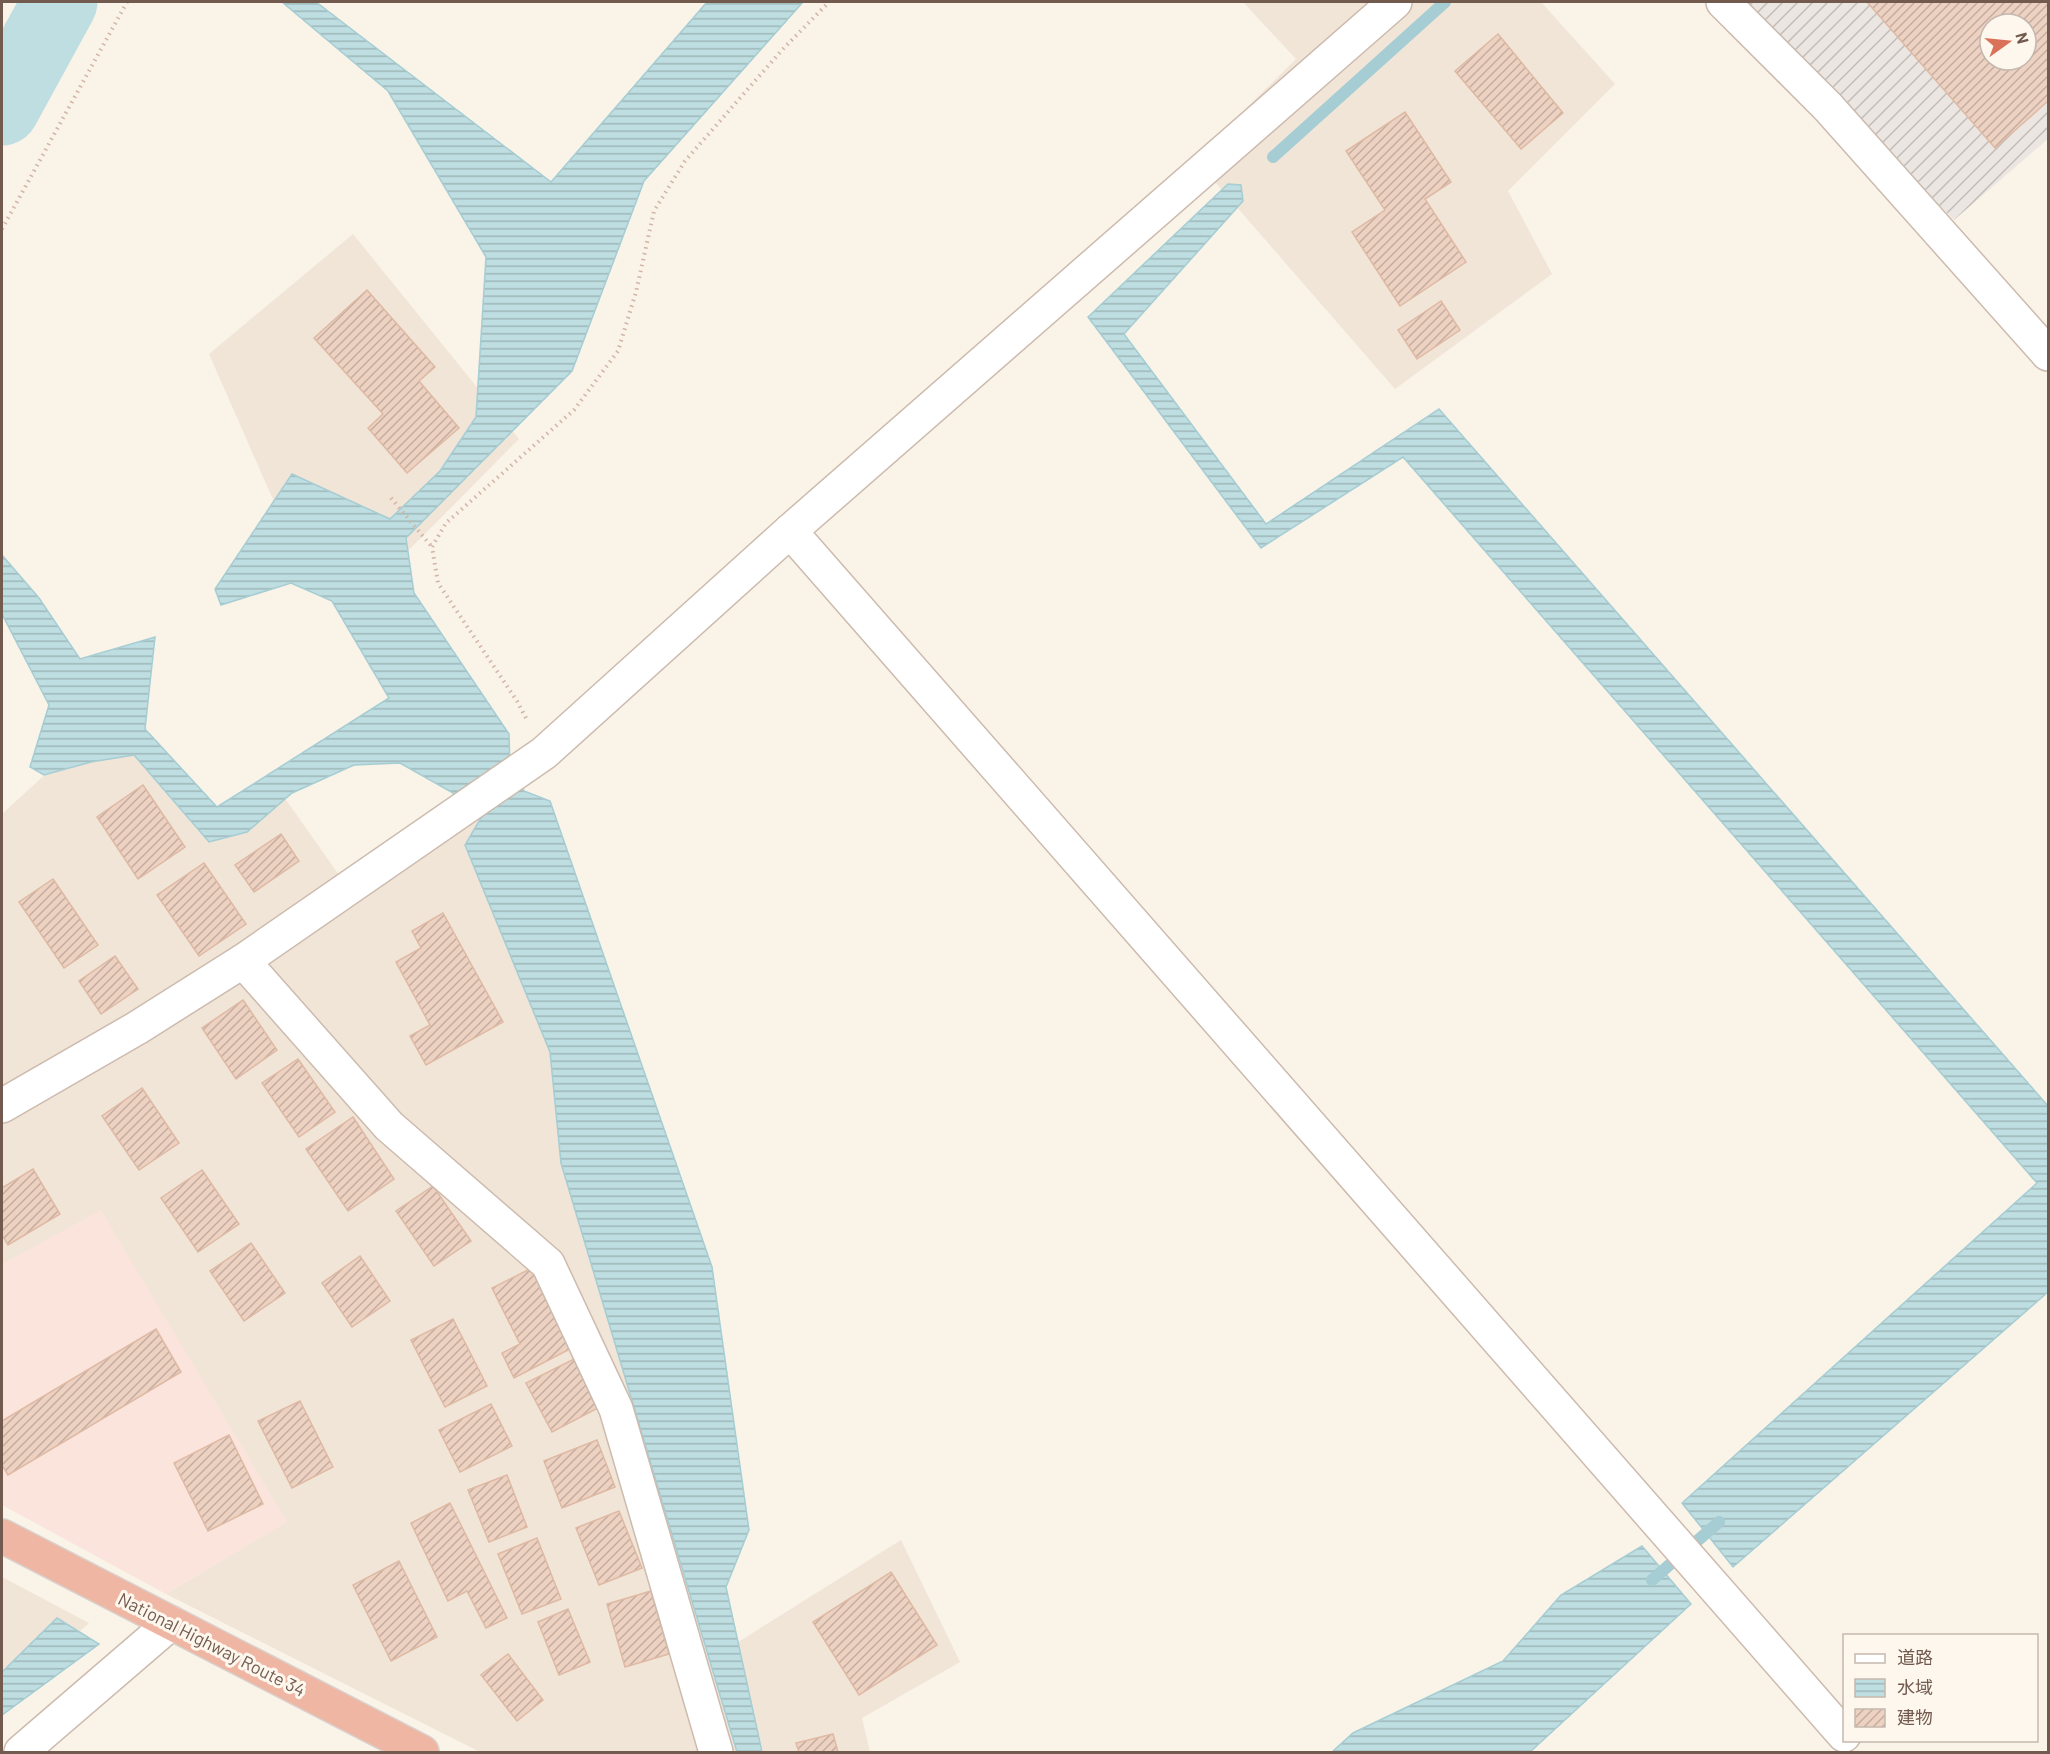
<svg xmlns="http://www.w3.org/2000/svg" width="2050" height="1754" font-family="Barlow,'Noto Sans JP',sans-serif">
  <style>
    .residential { fill: #f1e5d7 }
    .commercial { fill: #fae4dc }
    .industrial { fill: url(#industrial-furrows); fill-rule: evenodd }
    .water { fill: url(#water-rules); stroke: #a5cdd3; stroke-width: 1.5 }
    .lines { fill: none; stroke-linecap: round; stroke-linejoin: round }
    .stream { stroke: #a5cdd3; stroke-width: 12 }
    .river { stroke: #bedee2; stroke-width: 75 }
    .building { fill: url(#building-hatch); stroke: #dfb9a3; stroke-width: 1.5; fill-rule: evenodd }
    .street-casing { stroke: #ccbbae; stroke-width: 36 }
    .highway-casing { stroke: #d8d1cd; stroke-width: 36 }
    .path { stroke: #d2b5a5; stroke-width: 4; stroke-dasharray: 1.5 4.5; stroke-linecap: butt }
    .street { stroke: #fff; stroke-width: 33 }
    .highway { stroke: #efb6a4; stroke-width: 33 }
    .labels { text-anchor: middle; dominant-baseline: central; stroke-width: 6; stroke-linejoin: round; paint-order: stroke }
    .street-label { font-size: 18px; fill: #725a4e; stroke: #fdf7ee }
  </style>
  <defs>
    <pattern id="industrial-furrows" width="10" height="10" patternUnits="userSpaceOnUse" patternTransform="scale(1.5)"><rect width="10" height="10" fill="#ebe6e1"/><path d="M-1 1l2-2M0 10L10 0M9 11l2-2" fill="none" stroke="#c3bdb9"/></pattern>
    <pattern id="water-rules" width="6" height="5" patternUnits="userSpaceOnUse" patternTransform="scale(1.5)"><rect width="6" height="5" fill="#bedee2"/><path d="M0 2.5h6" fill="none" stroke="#9fb7b9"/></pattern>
    <pattern id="building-hatch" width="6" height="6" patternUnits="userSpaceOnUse" patternTransform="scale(1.5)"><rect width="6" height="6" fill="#edd2c2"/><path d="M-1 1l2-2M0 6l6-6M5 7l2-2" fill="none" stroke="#c4ada0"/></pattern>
  </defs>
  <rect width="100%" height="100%" fill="#faf3e8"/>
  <g class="residential">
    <polygon points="1243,2 1541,2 1615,84 1508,191 1552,274 1395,389 1195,159 1296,59"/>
    <polygon points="353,234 519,439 398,561 283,522 209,354"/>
    <polygon points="111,714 226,828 279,790 344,882 487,777 719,1654 901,1540 960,1662 862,1718 870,1752 480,1752 166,1594 286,1522 2,1264 2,814"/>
    <polygon points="2,1577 89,1623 2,1701"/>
  </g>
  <polygon class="commercial" points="101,1210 287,1522 166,1594 2,1505 2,1264"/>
  <path class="industrial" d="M1739,2H2048V139L1954,220ZM1990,24H2026V60H1990Z"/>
  <g class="water">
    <polygon points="282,2 316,2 551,182 707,2 803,2 644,181 572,371 406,538 414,593 509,734 510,769 524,791 550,801 712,1267 749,1530 726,1587 762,1752 737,1752 561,1163 550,1052 465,845 485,811 400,763 354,765 292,793 247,832 209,842 134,755 91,762 44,775 30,767 49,705 2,614 2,555 39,598 80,659 155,637 145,729 217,807 389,698 332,601 291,583 221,605 215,589 292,474 390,519 440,471 476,417 486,257 388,91"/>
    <polygon points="1228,184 1241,185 1243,201 1124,334 1266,524 1439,409 2048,1106 2048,1292 1733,1567 1682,1503 2037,1183 1403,457 1261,548 1088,317"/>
    <polygon points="1642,1546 1691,1604 1530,1752 1332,1752 1353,1733 1503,1661 1561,1595"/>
    <polygon points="57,1618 99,1644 2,1715 2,1672"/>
  </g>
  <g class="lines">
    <g class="stream">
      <polyline points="1273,157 1445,2"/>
      <polyline points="1652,1580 1719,1522"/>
    </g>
    <polyline class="river" points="2,108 60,2"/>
  </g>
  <g class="building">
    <path d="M1867,2H2048V101L1995,148ZM1990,24H2026V60H1990Z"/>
    <polygon points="1498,34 1563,113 1521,149 1455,71"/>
    <polygon points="1405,112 1451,182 1425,199 1466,262 1400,306 1352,232 1385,210 1346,151"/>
    <polygon points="367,290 435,367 419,381 459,428 407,473 368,428 383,414 314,338"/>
    <polygon points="1441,301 1460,330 1417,359 1398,330"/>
    <polygon points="143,785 185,847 138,879 97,817"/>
    <polygon points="281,834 299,861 254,892 235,865"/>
    <polygon points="204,863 246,924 199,956 157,895"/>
    <polygon points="53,879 98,945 64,968 19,902"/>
    <polygon points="443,913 503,1022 426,1065 410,1036 430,1025 396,962 421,948 412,931"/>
    <polygon points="115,956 138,989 101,1014 79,981"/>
    <polygon points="243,1000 277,1050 236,1079 202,1028"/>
    <polygon points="298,1059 335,1112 299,1137 262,1083"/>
    <polygon points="142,1088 179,1143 139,1170 102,1116"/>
    <polygon points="353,1117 394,1179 348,1211 306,1149"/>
    <polygon points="33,1169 60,1214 8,1245 2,1235 2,1188"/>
    <polygon points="202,1170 239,1224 198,1252 161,1198"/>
    <polygon points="433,1186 471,1241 434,1266 396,1211"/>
    <polygon points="251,1243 285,1293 244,1321 210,1271"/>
    <polygon points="360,1256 390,1301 352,1327 322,1283"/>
    <polygon points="532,1268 572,1348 514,1378 502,1353 520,1344 492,1288"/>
    <polygon points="453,1319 487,1386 445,1407 411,1340"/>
    <polygon points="156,1329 181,1372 8,1475 2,1465 2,1421"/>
    <polygon points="576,1358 600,1407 552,1432 526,1383"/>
    <polygon points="300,1401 333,1467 292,1488 258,1421"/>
    <polygon points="491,1404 512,1446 460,1472 439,1430"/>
    <polygon points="229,1435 263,1504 208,1531 174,1463"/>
    <polygon points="597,1440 615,1487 562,1508 544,1461"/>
    <polygon points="507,1475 527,1527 489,1542 468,1490"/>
    <polygon points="450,1503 507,1618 486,1628 467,1591 448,1601 411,1523"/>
    <polygon points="619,1511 642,1568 599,1585 576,1528"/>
    <polygon points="537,1538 561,1599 522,1614 498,1554"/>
    <polygon points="399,1561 437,1637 391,1661 353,1585"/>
    <polygon points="891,1572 937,1645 859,1695 813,1622"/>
    <polygon points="651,1591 669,1654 625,1667 607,1604"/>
    <polygon points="568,1609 590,1662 559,1675 538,1622"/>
    <polygon points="508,1654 543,1700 517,1721 481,1675"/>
    <polygon points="833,1734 838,1752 799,1752 796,1743"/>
  </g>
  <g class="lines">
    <g class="street-casing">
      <g id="street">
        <polyline points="1723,2 1828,107 2048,354"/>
        <polyline points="790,531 1844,1735"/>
        <polyline points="243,961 389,1126 548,1264 616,1409 716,1752"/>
        <polyline points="2,1106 137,1028 243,961 544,753 790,531 1395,2"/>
        <polyline points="21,1752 171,1623"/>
      </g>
    </g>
    <g class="highway-casing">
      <polyline id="highway" points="2,1536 422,1752"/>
    </g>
    <g class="path">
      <polyline points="2,229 127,2"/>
      <polyline points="391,498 432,547"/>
      <polyline points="526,718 517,701 438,583 432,547 446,523 574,410 618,351 636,292 654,211 685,161 782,50 829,2"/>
    </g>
    <use href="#street" class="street"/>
    <use href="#highway" class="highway"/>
  </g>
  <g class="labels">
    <g class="street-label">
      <text transform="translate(212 1644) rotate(27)">National Highway Route 34</text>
    </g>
  </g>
  <rect width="2050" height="1754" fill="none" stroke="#725a4e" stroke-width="6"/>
  <rect x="1843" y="1634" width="195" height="108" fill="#fdf7ee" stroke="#c5b8ae" stroke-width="1.5"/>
  <rect x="1855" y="1654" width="30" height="9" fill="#ffffff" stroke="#c5b8ae" stroke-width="1.5"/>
  <text x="1897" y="1664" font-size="18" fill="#725a4e">道路</text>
  <rect x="1855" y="1679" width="30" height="18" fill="url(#water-rules)" stroke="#c5b8ae" stroke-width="1.5"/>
  <text x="1897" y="1694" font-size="18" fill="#725a4e">水域</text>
  <rect x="1855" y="1709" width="30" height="18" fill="url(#building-hatch)" stroke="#c5b8ae" stroke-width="1.5"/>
  <text x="1897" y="1724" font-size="18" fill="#725a4e">建物</text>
  <g transform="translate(2008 42) rotate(75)"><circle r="28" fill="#fdf7ee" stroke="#c5b8ae" stroke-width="1.5"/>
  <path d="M0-4.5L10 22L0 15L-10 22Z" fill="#d97258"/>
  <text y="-9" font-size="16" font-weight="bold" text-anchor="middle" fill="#725a4e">N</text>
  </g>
</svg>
